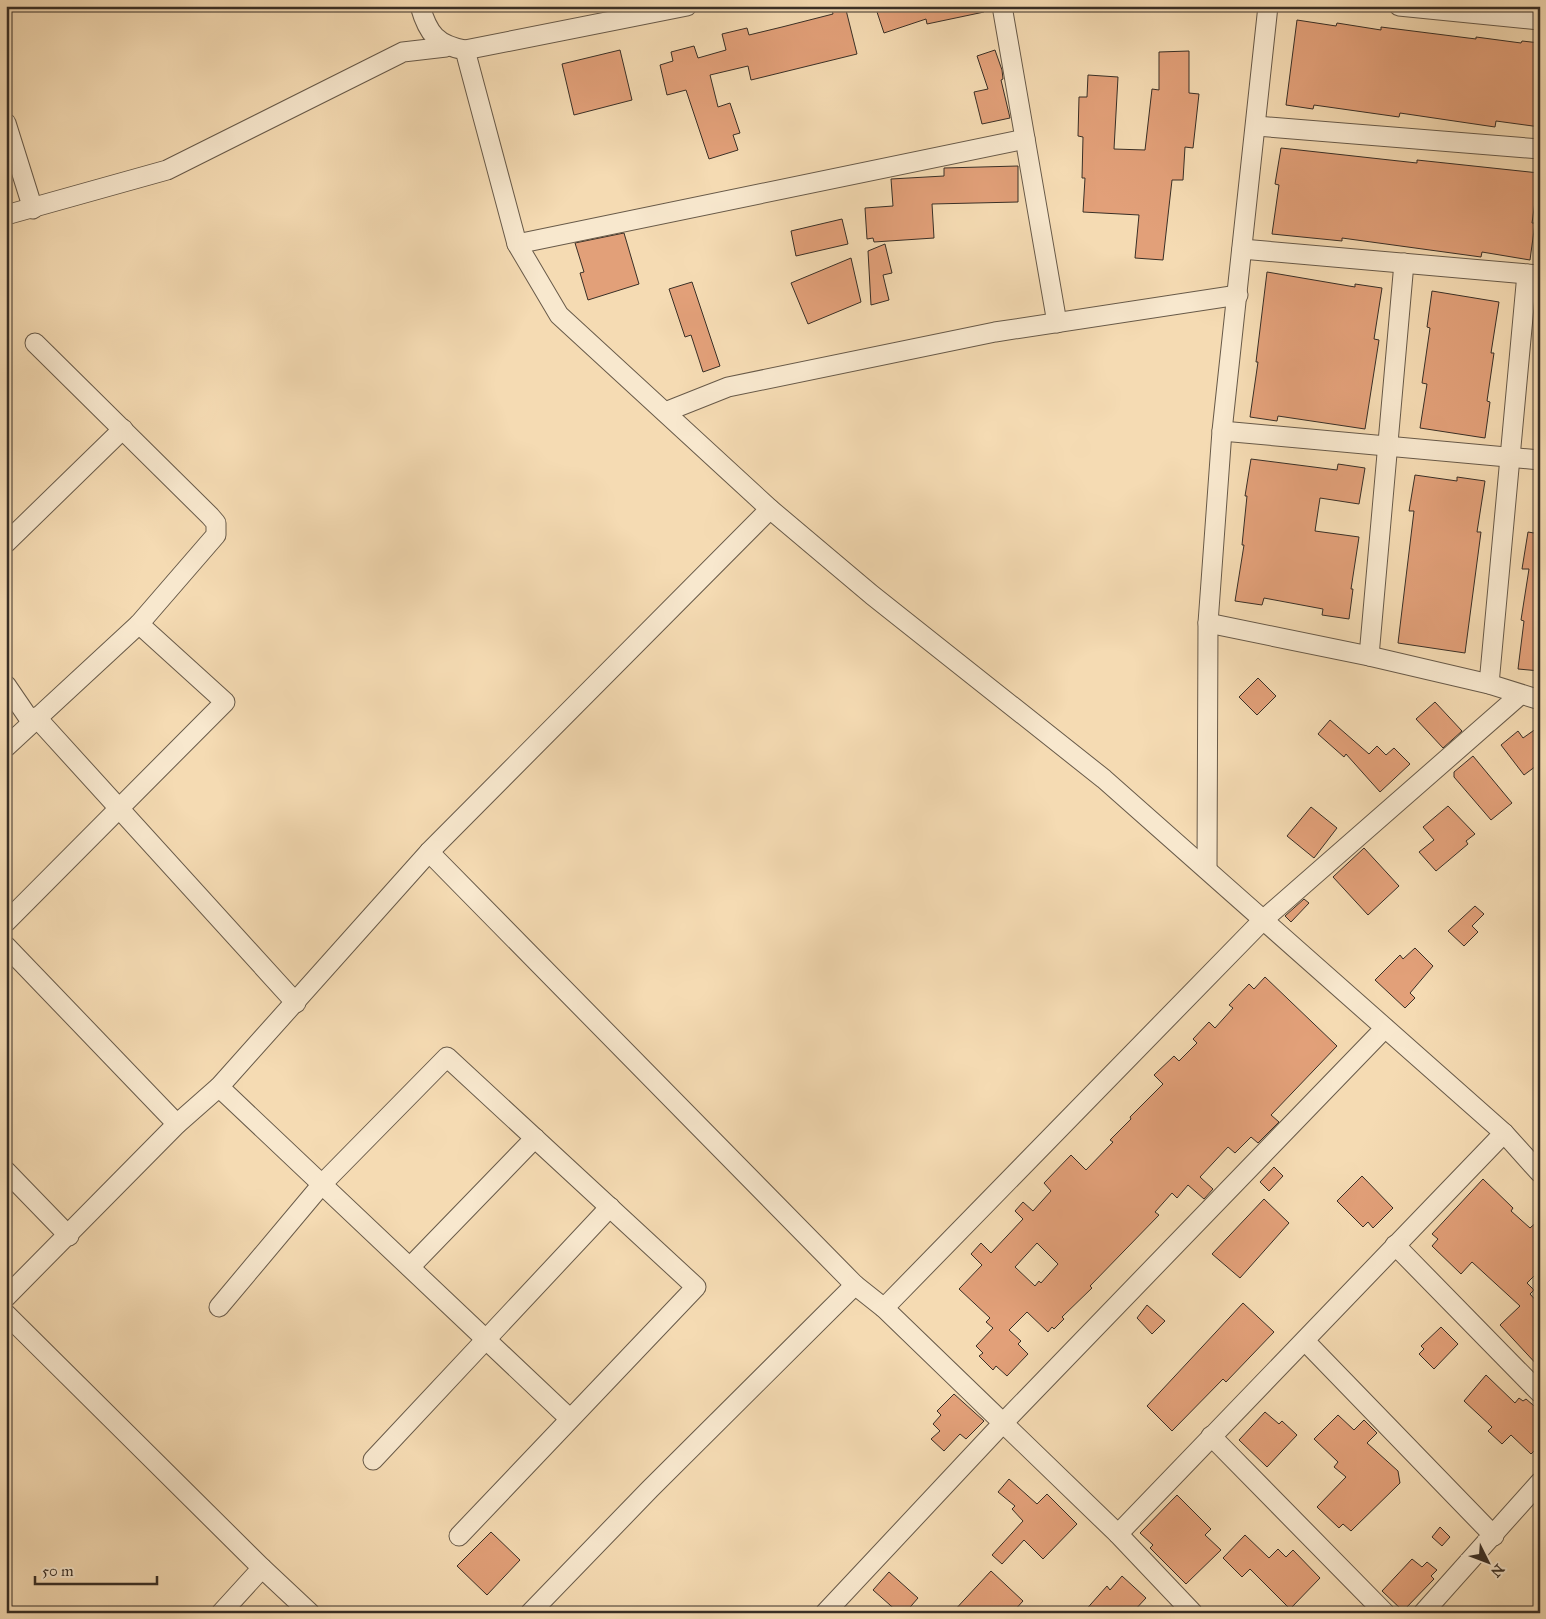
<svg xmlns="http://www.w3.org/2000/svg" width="1546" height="1619" font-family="'IM FELL Great Primer',serif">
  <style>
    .building { fill: #e2a079; stroke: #392f26; fill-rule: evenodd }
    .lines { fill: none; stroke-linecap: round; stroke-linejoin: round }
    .minor-casing { stroke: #685a49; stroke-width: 21 }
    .minor { stroke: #f8e8ce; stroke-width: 19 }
  </style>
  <rect width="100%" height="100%" fill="#f5dbb3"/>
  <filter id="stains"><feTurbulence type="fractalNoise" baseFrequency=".004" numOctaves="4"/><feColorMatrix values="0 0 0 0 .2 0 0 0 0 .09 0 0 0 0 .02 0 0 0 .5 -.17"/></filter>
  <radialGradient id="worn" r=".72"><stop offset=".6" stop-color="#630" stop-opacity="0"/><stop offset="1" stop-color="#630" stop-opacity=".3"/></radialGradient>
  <g class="building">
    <polygon points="831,6 845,6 857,54 751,80 748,66 710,75 718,107 730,103 740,133 733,135 738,150 709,159 686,90 667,95 660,65 673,61 671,52 694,46 698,58 726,50 722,34 747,28 749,35 782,27 833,14"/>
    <polygon points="875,6 983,6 984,12 927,24 926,19 884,33"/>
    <polygon points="1297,20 1336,26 1337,23 1381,30 1381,27 1476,39 1476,37 1521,43 1522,41 1540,43 1540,127 1496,121 1495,127 1400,113 1399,117 1314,105 1313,109 1286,105"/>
    <polygon points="620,50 632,100 574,115 562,64"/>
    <polygon points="995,50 1002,70 1003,79 1001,80 1010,118 982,124 974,92 988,89 977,56"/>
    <polygon points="1189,51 1189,93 1199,94 1193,148 1185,147 1183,180 1172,180 1163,260 1135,258 1139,215 1083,212 1085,178 1082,178 1083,137 1078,136 1079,97 1087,97 1088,75 1118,77 1114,149 1145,150 1152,89 1159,90 1159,52"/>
    <polygon points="1281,148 1417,163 1417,160 1539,173 1532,223 1535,223 1530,260 1482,252 1481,257 1342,238 1342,241 1272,234 1279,185 1275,184"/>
    <polygon points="1018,166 1018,202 932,204 934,238 874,242 873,238 867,239 865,208 893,206 891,179 944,176 944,168"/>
    <polygon points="842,219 848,244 796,256 791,231"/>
    <polygon points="624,233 639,284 588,300 580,273 584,272 575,243"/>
    <polygon points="885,244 892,273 883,275 889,300 871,305 868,251"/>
    <polygon points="851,258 861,302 808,324 791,283"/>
    <polygon points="1267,272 1355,287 1355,284 1382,288 1374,339 1379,340 1365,429 1278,416 1277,421 1250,417 1258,362 1256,362"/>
    <polygon points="692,282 720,366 703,372 691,335 685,337 669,289"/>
    <polygon points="1432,291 1499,302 1491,353 1494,353 1487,401 1490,402 1485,438 1420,428 1427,384 1422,383 1430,328 1427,327"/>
    <polygon points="1251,459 1337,470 1338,464 1365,468 1359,504 1320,498 1315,531 1359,537 1351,589 1353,589 1349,619 1322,615 1323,609 1264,598 1262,605 1235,601 1244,545 1242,545 1247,496 1245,496"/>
    <polygon points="1415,475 1457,481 1457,477 1485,481 1477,532 1481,532 1465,653 1398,643 1414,511 1409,511"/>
    <polygon points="1528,532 1540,534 1540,671 1518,669 1524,621 1521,620 1529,569 1522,569"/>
    <polygon points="1258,678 1276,696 1257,715 1239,697"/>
    <polygon points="1435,702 1462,731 1443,748 1416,719"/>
    <polygon points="1330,720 1369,754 1377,746 1386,755 1394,748 1410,764 1380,792 1346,754 1344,757 1318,734"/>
    <polygon points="1540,726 1540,763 1524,775 1501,745 1518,731 1523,738"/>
    <polygon points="1473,756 1512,803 1491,820 1454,777 1454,772"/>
    <polygon points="1448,806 1475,834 1466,841 1468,844 1436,871 1419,852 1434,840 1423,827"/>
    <polygon points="1311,807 1337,828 1314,858 1287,836"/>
    <polygon points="1364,848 1399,886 1368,915 1333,877"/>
    <polygon points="1304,899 1309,903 1291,922 1285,916"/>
    <polygon points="1475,906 1484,914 1472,926 1478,932 1464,946 1448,931"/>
    <polygon points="1415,948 1433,966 1410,993 1415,998 1405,1008 1375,980 1400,955 1403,959"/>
    <path d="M1265,977L1337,1046L1271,1115L1279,1122L1258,1143L1251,1137L1235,1153L1228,1147L1200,1177L1213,1189L1204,1199L1188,1185L1177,1198L1172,1193L1155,1212L1159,1215L1090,1286L1092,1288L1062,1317L1064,1319L1054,1329L1052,1327L1048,1332L1027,1312L1009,1330L1021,1341L1018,1344L1028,1354L1007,1376L996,1366L993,1370L979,1356L983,1353L976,1346L993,1328L986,1322L990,1318L959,1289L982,1265L971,1254L981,1243L991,1253L1023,1219L1015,1211L1023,1202L1033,1211L1051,1191L1044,1183L1071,1155L1086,1170L1113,1142L1110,1140L1131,1119L1130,1117L1163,1084L1154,1075L1174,1056L1179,1061L1197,1043L1193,1039L1209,1022L1215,1028L1233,1008L1229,1005L1249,984L1254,989ZM1037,1243L1058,1264L1041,1283L1039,1281L1035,1286L1015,1267Z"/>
    <polygon points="1274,1167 1283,1176 1269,1191 1260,1182"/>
    <polygon points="1362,1176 1393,1208 1373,1228 1368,1222 1363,1227 1337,1201"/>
    <polygon points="1483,1179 1513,1208 1511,1211 1530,1228 1540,1219 1540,1270 1527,1283 1534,1290 1530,1294 1540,1305 1540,1368 1500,1325 1520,1306 1472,1262 1461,1274 1432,1246 1438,1239 1432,1234"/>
    <polygon points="1264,1199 1289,1223 1240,1278 1212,1254"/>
    <polygon points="1243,1303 1274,1332 1226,1382 1223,1379 1172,1431 1147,1406"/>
    <polygon points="1147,1305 1165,1321 1152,1334 1137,1318"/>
    <polygon points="1441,1327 1458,1344 1434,1369 1419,1354 1424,1349 1421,1346"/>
    <polygon points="1486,1375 1515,1403 1519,1398 1523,1401 1526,1399 1540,1411 1540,1445 1531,1454 1511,1435 1502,1444 1488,1431 1492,1427 1464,1401"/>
    <polygon points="954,1394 984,1421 966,1439 960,1434 944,1451 931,1439 940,1431 933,1424 941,1415 937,1411"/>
    <polygon points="1265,1412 1279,1424 1282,1421 1297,1435 1267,1467 1239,1440"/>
    <polygon points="1338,1415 1354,1430 1364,1420 1377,1433 1367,1443 1398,1471 1400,1483 1351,1531 1343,1524 1339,1528 1317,1507 1346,1477 1334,1467 1338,1462 1314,1439"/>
    <polygon points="1009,1479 1037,1504 1047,1494 1077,1524 1043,1559 1024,1540 1002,1564 992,1555 1023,1521 1012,1509 1015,1506 998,1492"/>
    <polygon points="1177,1495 1211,1529 1205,1535 1221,1550 1186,1584 1150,1548 1153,1545 1140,1533"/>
    <polygon points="1440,1527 1450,1537 1442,1546 1432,1537"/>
    <polygon points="491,1532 520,1560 487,1595 457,1566"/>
    <polygon points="1245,1535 1269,1558 1278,1549 1286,1557 1293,1550 1320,1578 1290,1609 1250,1569 1242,1577 1223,1558"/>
    <polygon points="1412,1559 1422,1567 1427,1562 1437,1570 1431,1576 1434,1579 1403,1611 1382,1591"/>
    <polygon points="991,1571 1023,1601 1012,1613 952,1613"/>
    <polygon points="889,1572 918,1598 905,1613 899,1613 873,1590"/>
    <polygon points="1122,1576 1146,1598 1132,1613 1083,1613 1107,1586 1110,1590"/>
  </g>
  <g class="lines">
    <g class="minor-casing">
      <g id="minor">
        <path d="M420,6C428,34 437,45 465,50L517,244L559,315L770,509L872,595L1104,779L1504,1133L1540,1173"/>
        <polyline points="1002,6 1057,323"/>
        <polyline points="1399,6 1540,20"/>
        <polyline points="465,50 687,6"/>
        <polyline points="6,123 33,209"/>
        <polyline points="1256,126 1540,149"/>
        <polyline points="6,215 167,170 403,52 446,47"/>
        <polyline points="517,244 1025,139"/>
        <polyline points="1242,249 1539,275"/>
        <polyline points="665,412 728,387 995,332 1238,295"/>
        <polyline points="1222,431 1540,460"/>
        <polyline points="6,543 123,429"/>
        <polyline points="1208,623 1369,656 1489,684 1540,700"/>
        <polyline points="1369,656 1404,263"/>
        <polyline points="1489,684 1527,274"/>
        <polyline points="6,685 32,723"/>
        <polyline points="36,717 296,1003"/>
        <polyline points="6,747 139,624 216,535 216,523 210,516 35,343"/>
        <polyline points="429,852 855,1285"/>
        <polyline points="1207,869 1208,623 1222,431 1268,6"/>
        <polyline points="6,922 225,702 139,624"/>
        <polyline points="6,946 177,1124"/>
        <polyline points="219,1087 569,1418"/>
        <polyline points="6,1171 69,1236"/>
        <polyline points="1395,1245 1540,1393"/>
        <polyline points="410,1267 535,1138"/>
        <polyline points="6,1297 177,1124 219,1087 429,852 770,509"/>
        <polyline points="219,1307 323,1183 447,1057 696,1287 459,1536"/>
        <polyline points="884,1308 1263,920 1520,695"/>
        <polyline points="6,1314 262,1568 310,1613"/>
        <polyline points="1305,1341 1494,1536"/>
        <polyline points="1211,1436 1385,1613"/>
        <polyline points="373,1460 610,1207"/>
        <polyline points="1118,1534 1504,1133"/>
        <polyline points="221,1613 262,1568"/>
        <polyline points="530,1613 650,1489 855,1285 884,1308 1118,1534 1193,1613"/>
        <polyline points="825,1613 1003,1423 1385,1028"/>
        <polyline points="1423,1613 1540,1482"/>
      </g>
    </g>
    <use href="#minor" class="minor"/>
  </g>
  <rect width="1546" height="1619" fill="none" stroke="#f5dbb3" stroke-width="25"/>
  <rect x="8" y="8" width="1531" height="1604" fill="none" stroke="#392f26" stroke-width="2.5"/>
  <rect x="12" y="12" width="1521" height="1594" fill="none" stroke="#392f26"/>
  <g transform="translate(1488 1562) rotate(132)" stroke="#f8e8ce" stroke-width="4" paint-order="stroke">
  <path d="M0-4L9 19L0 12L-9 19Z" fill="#392f26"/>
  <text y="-8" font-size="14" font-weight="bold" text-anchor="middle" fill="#392f26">N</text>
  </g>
  <path d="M35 1576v8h122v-8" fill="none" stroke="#392f26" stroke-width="2.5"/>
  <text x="42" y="1576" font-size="15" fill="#392f26" stroke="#f8e8ce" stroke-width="4" paint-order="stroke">50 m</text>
  <rect width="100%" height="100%" filter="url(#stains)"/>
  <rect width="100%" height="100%" fill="url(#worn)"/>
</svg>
